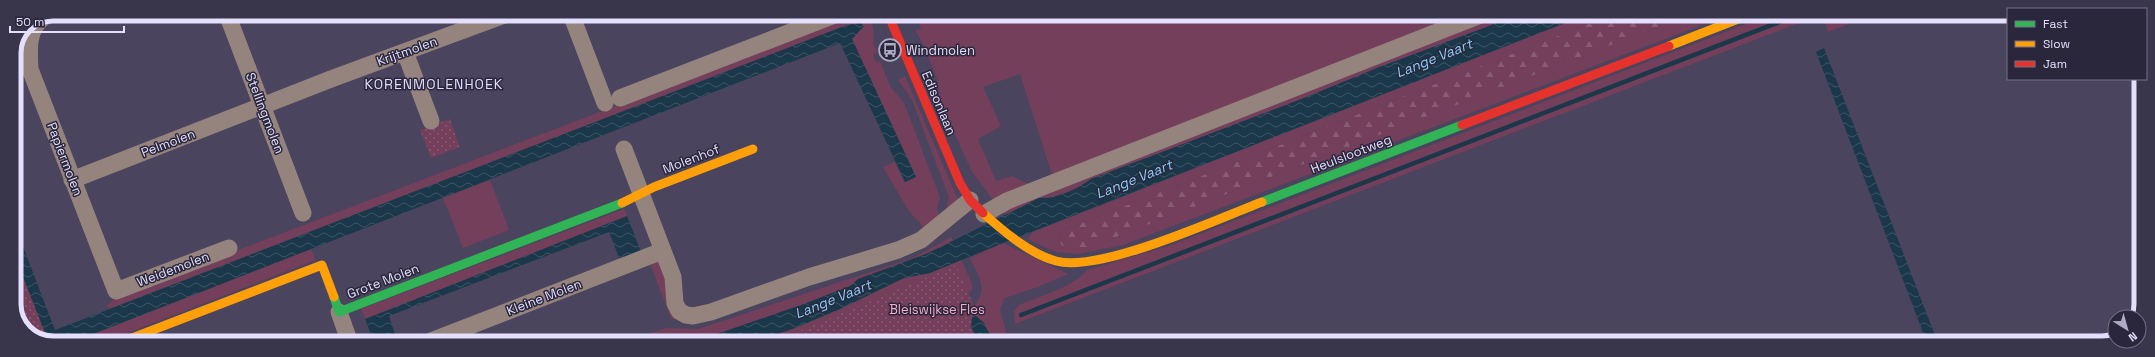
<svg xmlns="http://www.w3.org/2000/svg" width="2155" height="357" font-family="'Space Grotesk',sans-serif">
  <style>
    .grass { fill: #743f5b }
    .forest { fill: url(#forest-firs) }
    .park { fill: url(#park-dots) }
    .water { fill: url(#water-waves) }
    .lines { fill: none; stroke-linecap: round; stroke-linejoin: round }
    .stream { stroke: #1b384a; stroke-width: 4.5 }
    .street { stroke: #95847d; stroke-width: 17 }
    .fast { stroke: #30b455; stroke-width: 9 }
    .slow { stroke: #ff9f0a; stroke-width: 9 }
    .jam { stroke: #e5322d; stroke-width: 9 }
    .labels { text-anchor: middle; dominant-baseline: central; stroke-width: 3; stroke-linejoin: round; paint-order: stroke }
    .poi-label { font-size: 13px; fill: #e4dffd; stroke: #2a263b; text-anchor: start }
    .street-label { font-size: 13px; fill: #e4dffd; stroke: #2a263b }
    .park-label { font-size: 13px; fill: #f3adca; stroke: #2a263b }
    .water-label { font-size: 14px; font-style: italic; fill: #87cff6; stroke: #2a263b }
    .neighbourhood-label { font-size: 14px; letter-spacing: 1px; fill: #e1dcff; stroke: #2a263b }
    .rim { fill: none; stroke: #e4dffd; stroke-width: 5 }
  </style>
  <defs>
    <pattern id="forest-firs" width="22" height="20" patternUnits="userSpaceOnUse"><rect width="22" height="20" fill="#743f5b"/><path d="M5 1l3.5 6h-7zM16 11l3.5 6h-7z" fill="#885a73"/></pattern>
    <pattern id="park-dots" width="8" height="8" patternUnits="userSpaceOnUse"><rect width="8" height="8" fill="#743f5b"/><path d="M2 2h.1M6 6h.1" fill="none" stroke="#885a73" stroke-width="1.8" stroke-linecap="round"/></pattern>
    <pattern id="water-waves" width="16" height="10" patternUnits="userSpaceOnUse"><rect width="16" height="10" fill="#1b384a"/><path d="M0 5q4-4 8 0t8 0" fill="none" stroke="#3c5465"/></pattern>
  </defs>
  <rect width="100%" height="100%" fill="#4a445e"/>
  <g class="grass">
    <polygon points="856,14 869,14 873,27 874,44 877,53 873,55 876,62 880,61 890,86 904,103 940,197 937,209 940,216 924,228 908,210 883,167 895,162 904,182 916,177 852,39 864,26 847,25 109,309 107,305 118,296"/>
    <polygon points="909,14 1472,14 1053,178 1020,74 983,87 1001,126 978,139 996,181 1012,176 1032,186 994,201 972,172 940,101 937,79 924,46 915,30 921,29 918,21 913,23"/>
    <polygon points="1496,14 1521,14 1377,68 1304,98 1091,179 1079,188 1047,199 1039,198 1006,215 1000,208"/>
    <polygon points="1588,14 1614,14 1059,232 1061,245 1085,249 1691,14 1731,14 1123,245 1078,254 1056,252 1027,239 1033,232"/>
    <path d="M1772,14H1810L1812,18L1015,324L1014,311L1019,305C1037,297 1076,286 1087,270L1169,246Z"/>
    <polygon points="1823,14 1875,14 1828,32"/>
    <polygon points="905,76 958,200 946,209 949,197 912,100 898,80"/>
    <polygon points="490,180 509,230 463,248 443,198"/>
    <polygon points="624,209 627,216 365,319 361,309"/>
    <polygon points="951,237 953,241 926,254 858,279 850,286 804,304 691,343 620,343 666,328 698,329 913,258"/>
    <path d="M1003,243L1068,274L1038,287L1005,298L1000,309L1009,343H994L984,323L948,334C956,325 979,305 981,293C984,282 974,267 970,258Z"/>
    <polygon points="311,249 316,260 102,343 70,343"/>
    <polygon points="660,259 686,320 671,319 650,263"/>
    <polygon points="961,259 972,284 972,290 955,306 931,343 752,343 795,328 840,309 904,278 930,273"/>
  </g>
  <polygon class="forest" points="1614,14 1691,14 1085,249 1073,249 1061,245 1059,232"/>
  <g class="park">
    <polygon points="450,119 460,147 431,158 420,130"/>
    <path d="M14,240L54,343C35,343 18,327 14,309C11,292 14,258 14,240Z"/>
    <polygon points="956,265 990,343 771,343"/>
  </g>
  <g class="water">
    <path d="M1521,14H1588L1003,243L930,273L904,278L840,309L795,328L751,343H691L804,304L850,286L858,279L926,254L1039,198C1057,199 1077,189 1091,179L1304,98L1377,68Z"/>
    <polygon points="861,23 864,26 852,39 916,177 905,182 840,43 70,343 49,343 14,254 14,223 55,330 847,25"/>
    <polygon points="1824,48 1938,343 1927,343 1816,52"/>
    <polygon points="627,216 641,252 620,260 609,232 389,316 398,343 374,343 365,319"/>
    <polygon points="975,315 984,323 994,343 979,343 971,327 972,317"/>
  </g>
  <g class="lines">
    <polyline class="stream" points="1021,315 1800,14"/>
    <g class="street">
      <polyline points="227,14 303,213"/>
      <polyline points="571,14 605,103"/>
      <path d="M43,18C27,30 29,50 30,69L116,291L229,248"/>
      <polyline points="405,52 431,121"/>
      <polyline points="620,98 837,14"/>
      <polyline points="624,149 673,277 675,303 679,311 686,315 693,316 711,312 809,277 898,250 921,240 970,200"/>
      <polyline points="72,180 331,79 507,14"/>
      <polyline points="984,214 1007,201 1483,14"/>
      <polyline points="339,312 350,343"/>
      <polyline points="426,343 662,251"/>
    </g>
    <g class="fast">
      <polyline points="1262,202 1462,125"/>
      <polyline points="334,297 339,312 622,203"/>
    </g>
    <g class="slow">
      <polyline points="1669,46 1751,14"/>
      <polyline points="622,203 654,187 753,149"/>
      <path d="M983,213C1003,231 1030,254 1056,261C1100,273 1217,219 1262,202"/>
      <polyline points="119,343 322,265 334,297"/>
    </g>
    <g class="jam">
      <polyline points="888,14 960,183 970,200 983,213"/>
      <polyline points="1462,125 1669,46"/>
    </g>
  </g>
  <defs>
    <g id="bus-ring" transform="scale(1.15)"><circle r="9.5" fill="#2a263b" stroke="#aea9c5" stroke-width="1.5"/><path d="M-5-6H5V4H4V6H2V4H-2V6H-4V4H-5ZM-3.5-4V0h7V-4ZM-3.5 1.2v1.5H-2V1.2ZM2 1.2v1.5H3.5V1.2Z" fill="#aea9c5"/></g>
  </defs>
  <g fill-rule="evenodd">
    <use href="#bus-ring" x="890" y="50"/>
  </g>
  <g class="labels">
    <g class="poi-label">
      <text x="906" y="50">Windmolen</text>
    </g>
    <g class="street-label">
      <text transform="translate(407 51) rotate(-20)">Krijtmolen</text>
      <text transform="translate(939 103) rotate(67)">Edisonlaan</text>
      <text transform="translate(265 113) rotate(69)">Stellingmolen</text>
      <text transform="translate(168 143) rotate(-21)">Pelmolen</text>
      <text transform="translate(1351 154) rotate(-21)">Heulslootweg</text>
      <text transform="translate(65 159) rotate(69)">Papiermolen</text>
      <text transform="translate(691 159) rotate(-21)">Molenhof</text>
      <text transform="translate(173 269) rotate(-21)">Weidemolen</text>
      <text transform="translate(383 281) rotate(-21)">Grote Molen</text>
      <text transform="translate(544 297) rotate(-21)">Kleine Molen</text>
    </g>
    <g class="park-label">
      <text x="937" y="309">Bleiswijkse Fles</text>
    </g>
    <g class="water-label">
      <text transform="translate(1434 58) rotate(-22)">Lange Vaart</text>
      <text transform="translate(1134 179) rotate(-22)">Lange Vaart</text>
      <text transform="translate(833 299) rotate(-22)">Lange Vaart</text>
    </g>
    <g class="neighbourhood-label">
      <text x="434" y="84">KORENMOLENHOEK</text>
    </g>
  </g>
  <path d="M0 0H2155V357H0ZM53 21H2102A32 32 0 0 1 2134 53V304A32 32 0 0 1 2102 336H53A32 32 0 0 1 21 304V53A32 32 0 0 1 53 21Z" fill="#39354b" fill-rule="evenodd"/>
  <path class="rim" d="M53 21H2102A32 32 0 0 1 2134 53V304A32 32 0 0 1 2102 336H53A32 32 0 0 1 21 304V53A32 32 0 0 1 53 21Z"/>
  <rect x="2007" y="8" width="140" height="72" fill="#2a263b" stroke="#747089"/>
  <rect x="2015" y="21" width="20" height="6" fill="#30b455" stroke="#747089"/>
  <text x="2043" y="28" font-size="12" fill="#e4dffd">Fast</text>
  <rect x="2015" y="41" width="20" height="6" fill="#ff9f0a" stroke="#747089"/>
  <text x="2043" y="48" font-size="12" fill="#e4dffd">Slow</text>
  <rect x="2015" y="61" width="20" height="6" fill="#e5322d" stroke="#747089"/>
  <text x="2043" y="68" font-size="12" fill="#e4dffd">Jam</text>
  <g transform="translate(2127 329) rotate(143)"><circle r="19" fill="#2a263b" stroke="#747089"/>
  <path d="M0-3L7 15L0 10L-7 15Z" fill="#aea9c5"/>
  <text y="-6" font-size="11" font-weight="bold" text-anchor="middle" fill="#e4dffd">N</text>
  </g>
  <path d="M10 26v6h114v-6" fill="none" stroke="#e4dffd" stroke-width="2"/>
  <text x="16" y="26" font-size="12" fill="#e4dffd" stroke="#2a263b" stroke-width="3" paint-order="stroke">50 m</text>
</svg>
